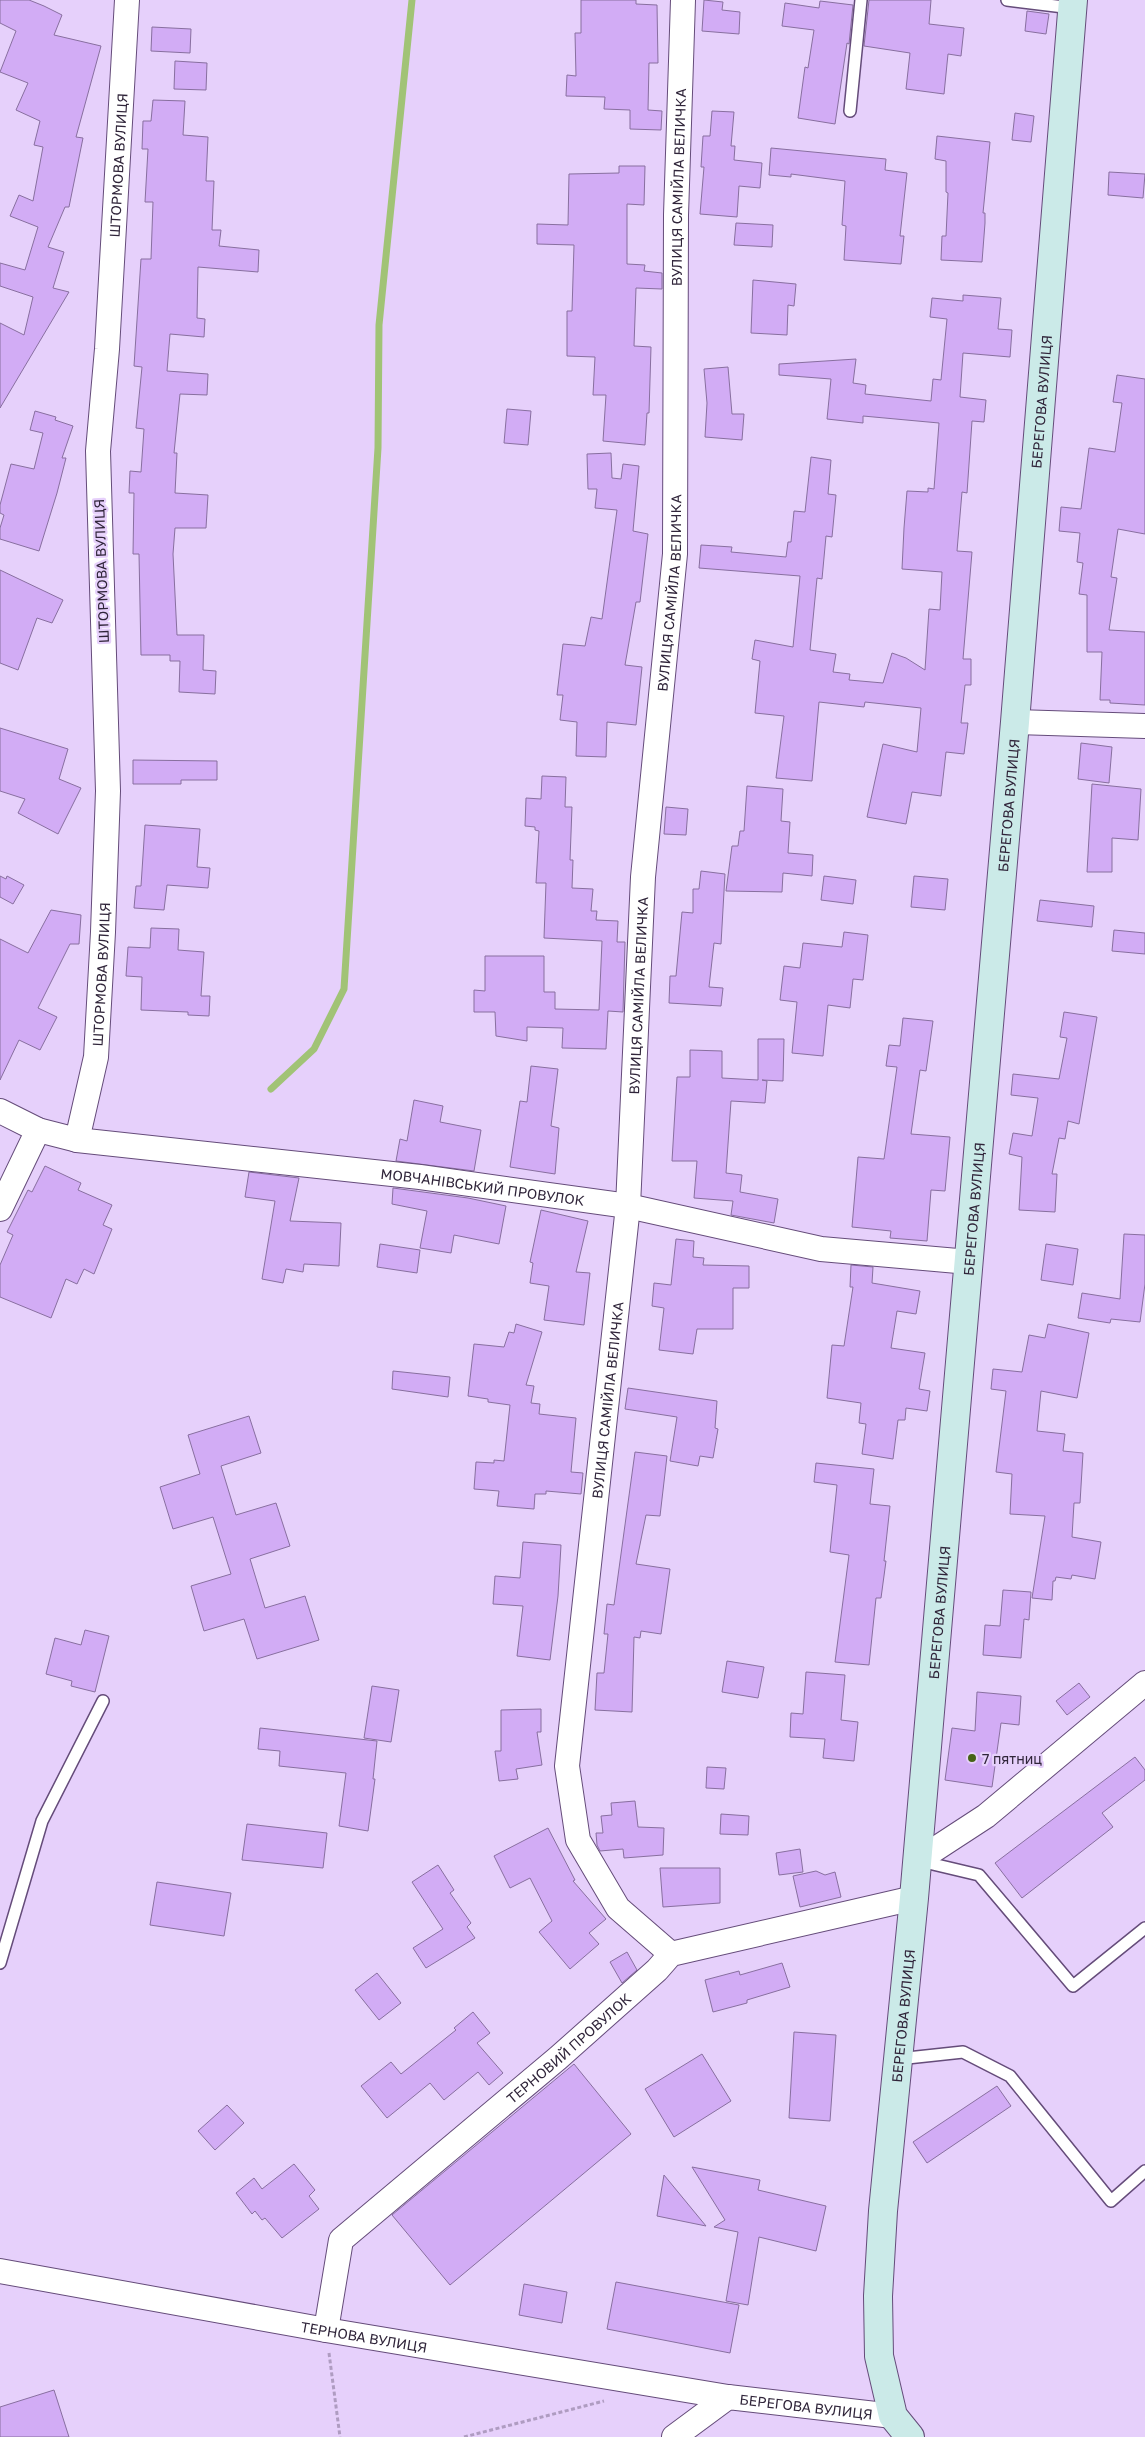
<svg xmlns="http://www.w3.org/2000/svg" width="1145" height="2437" font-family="'Golos Text',sans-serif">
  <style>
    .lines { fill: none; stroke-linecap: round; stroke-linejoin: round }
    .stream { stroke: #a1c376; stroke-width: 7 }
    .building { fill: #d2acf5; stroke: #886f9f }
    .lane-casing { stroke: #654c7a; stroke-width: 14 }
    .street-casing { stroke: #654c7a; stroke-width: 26 }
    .secondary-casing { stroke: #654c7a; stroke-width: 30 }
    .path { stroke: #af9cc1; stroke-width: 3; stroke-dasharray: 4 2.5; stroke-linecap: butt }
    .lane { stroke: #fff; stroke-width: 11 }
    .street { stroke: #fff; stroke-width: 24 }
    .secondary { stroke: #cbeae8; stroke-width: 28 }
    .poi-dot { fill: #466316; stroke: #e6d0fb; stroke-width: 2 }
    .labels { text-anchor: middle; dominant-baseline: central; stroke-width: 4.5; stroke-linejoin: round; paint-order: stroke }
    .street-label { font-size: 14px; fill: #30253a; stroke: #e6d0fb }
    .poi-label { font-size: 14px; fill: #30253a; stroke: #e6d0fb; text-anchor: start }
  </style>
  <rect width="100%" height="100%" fill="#e6d0fb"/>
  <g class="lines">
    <polyline class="stream" points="271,1089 314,1049 344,989 378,448 379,325 412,0"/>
  </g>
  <g class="building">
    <polygon points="0,0 29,0 44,6 62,15 54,35 101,46 76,137 83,138 69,207 65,207 48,247 64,252 53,288 69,292 0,408 0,323 24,335 33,297 0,286 0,263 25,270 38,227 10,216 19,195 33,201 43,147 34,145 40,121 16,110 28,83 0,72 16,31 0,23"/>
    <polygon points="581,0 636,0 636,4 657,5 658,63 649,63 648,110 662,111 661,130 630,129 630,110 604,109 605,97 566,96 567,75 576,76 575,33 581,33"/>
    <polygon points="704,0 723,2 722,10 740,12 739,34 702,31"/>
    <polygon points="869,0 931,0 929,24 964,28 961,56 948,54 944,94 906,89 910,53 864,46"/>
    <polygon points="820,1 853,5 849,44 847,43 835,124 798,118 805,67 808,68 814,30 782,26 785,3 819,8"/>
    <polygon points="1027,11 1049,14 1046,34 1025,31"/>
    <polygon points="152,27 191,29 190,53 151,51"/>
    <polygon points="175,61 207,63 206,90 174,89"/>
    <polygon points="153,100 185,101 183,135 208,137 206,181 214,181 212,230 221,230 219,246 259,250 258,272 198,267 197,318 205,319 204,337 170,334 167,371 208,374 207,395 180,394 174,453 177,453 175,493 208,495 206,528 175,528 173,554 177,635 204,635 203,670 216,671 215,694 179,692 180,661 170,661 170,655 141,655 139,554 133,554 134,493 129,493 130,471 141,472 144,429 136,428 142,367 134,366 141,259 151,259 153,202 145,202 148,149 142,149 143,121 151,121"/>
    <polygon points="712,111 734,112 731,146 735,146 734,160 762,163 760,188 739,186 737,217 700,214 704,167 701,167 703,136 710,136"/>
    <polygon points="1015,113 1034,116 1031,142 1012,140"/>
    <polygon points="937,136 990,142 983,213 985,213 985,223 982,262 941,260 942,236 946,236 948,193 946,192 946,161 935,159"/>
    <polygon points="771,148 886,159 885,170 907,173 900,236 904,236 901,264 844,260 846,226 842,225 845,181 791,174 791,177 769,175"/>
    <polygon points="619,166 645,166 644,205 627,204 627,264 645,265 644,271 662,273 662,289 636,288 634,346 651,347 649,413 647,413 645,445 603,441 606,395 593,395 595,357 567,356 567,311 572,311 574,245 537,244 537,224 568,225 569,174 619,173"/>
    <polygon points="1109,172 1145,174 1143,198 1108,195"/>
    <polygon points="736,223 773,225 772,247 734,245"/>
    <polygon points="753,280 796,284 794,306 788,305 787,335 751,333"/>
    <polygon points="963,295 1001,298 998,329 1012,330 1010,357 963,353 960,397 986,400 984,422 972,421 967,493 962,492 957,551 972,552 963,659 971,659 971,685 965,685 961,723 968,723 964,754 946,752 941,796 912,792 906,824 867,817 883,744 917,752 921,708 865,702 864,707 819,702 812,781 776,778 784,716 755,713 760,661 752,659 755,640 793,647 800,576 699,568 701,545 732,547 731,552 786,557 788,542 791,542 794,511 805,512 811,457 831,460 828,494 836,495 832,537 826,536 822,579 817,578 810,650 836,654 833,672 850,674 849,680 883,683 892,653 906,658 925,670 929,609 940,610 942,572 902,569 904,528 907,491 928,492 928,488 934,489 939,423 863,416 863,423 827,419 831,379 779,375 779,364 856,359 853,383 866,385 865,394 931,401 933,379 941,380 947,319 930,317 932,298 963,301"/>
    <polygon points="728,367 732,414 744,414 742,440 705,437 707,403 704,369"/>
    <polygon points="1117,375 1145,379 1145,534 1118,529 1111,577 1117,578 1109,630 1145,632 1145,705 1110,703 1110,700 1100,700 1102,652 1087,652 1087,595 1079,594 1083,563 1077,562 1080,533 1059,531 1061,507 1081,509 1089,448 1115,452 1122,403 1113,402"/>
    <polygon points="507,409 531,411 528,445 504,443"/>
    <polygon points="35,411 56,417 55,420 73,426 62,458 66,458 57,493 39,551 0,539 0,528 4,515 0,513 0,505 11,464 34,469 43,433 30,430"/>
    <polygon points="611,453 612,478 621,479 623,464 639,466 633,531 648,534 640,602 636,602 625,665 642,667 636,725 607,722 606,757 576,756 577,722 560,720 563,695 557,695 563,644 585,646 591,617 602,619 617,510 595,508 597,489 588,489 587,454"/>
    <polygon points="0,570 63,600 52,623 37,618 18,670 0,663"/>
    <polygon points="0,728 68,749 59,779 81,788 58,834 18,813 25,799 0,791"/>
    <polygon points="1081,743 1112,747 1109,783 1078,779"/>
    <polygon points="133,760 217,761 217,780 181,780 181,784 133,784"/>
    <polygon points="542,776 566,777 565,807 572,807 570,860 573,860 572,888 593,889 591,911 597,911 596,920 618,921 617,942 625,942 623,1012 608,1011 606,1049 562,1048 563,1028 527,1027 527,1041 496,1036 495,1012 474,1012 474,990 485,991 485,956 544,956 544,992 555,992 555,1009 599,1010 602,941 544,938 546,883 536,883 539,831 535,830 535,827 525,826 526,798 541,799"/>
    <polygon points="1092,784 1141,789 1138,840 1112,838 1112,872 1087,872"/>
    <polygon points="747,786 783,789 781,821 790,822 788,853 813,855 812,876 783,873 782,892 726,891 732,846 738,846 740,831 744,831"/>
    <polygon points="666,807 688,809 686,835 664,834"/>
    <polygon points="145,825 200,829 197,867 210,868 208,888 167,885 164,910 134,908 136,886 141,886"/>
    <polygon points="701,871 725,874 721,944 714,943 709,987 723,988 721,1006 669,1003 670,976 676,976 682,912 693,913 693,889 699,889"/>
    <polygon points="0,876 6,879 7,876 24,885 13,904 0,897"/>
    <polygon points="824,876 856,880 853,904 821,900"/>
    <polygon points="914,876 948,879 945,910 911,907"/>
    <polygon points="1040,900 1094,906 1092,927 1037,921"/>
    <polygon points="51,910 81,915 79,944 70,944 38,1008 57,1017 40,1050 19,1040 0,1080 0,939 28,953"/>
    <polygon points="151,928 179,929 178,950 204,952 201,996 210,996 209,1016 188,1015 188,1012 141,1010 142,977 126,976 128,947 150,948"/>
    <polygon points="1114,930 1145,933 1145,954 1112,951"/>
    <polygon points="844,932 868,935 863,980 853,979 850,1008 828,1005 823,1056 792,1053 797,1002 780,1000 784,966 800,968 803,943 842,947"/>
    <polygon points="1064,1012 1097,1017 1079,1124 1068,1121 1065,1139 1059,1138 1052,1174 1057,1174 1055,1212 1019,1210 1022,1157 1009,1154 1013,1133 1032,1136 1038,1098 1011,1095 1013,1074 1059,1079 1067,1038 1060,1037"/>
    <polygon points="903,1018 933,1021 926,1071 920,1070 911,1134 950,1137 945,1191 931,1190 927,1241 890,1238 891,1231 852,1227 858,1157 884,1159 897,1067 886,1066 889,1045 900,1046"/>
    <polygon points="758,1039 784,1039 783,1081 762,1080 767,1081 765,1103 731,1101 726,1173 742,1175 740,1192 778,1199 774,1223 731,1215 733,1201 694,1198 697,1161 672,1161 677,1077 690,1077 690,1050 722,1051 722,1078 758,1080"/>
    <polygon points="531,1066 558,1069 551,1126 559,1128 555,1174 510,1167 520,1101 527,1102"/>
    <polygon points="414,1100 443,1106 440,1122 481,1130 474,1171 396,1161 400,1139 407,1141"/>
    <polygon points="45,1166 81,1183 78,1190 112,1205 103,1225 112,1229 94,1274 84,1269 77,1284 66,1279 51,1318 0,1297 0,1265 13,1235 7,1232 28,1190 32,1192"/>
    <polygon points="249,1172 299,1178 290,1221 341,1223 339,1266 304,1264 303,1272 286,1269 283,1283 262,1279 275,1201 245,1197"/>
    <polygon points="393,1188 468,1198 506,1206 499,1244 454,1235 451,1253 420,1248 427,1211 392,1204"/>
    <polygon points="541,1210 588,1221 576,1272 590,1273 584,1325 544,1320 549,1286 530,1283 533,1263 530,1262"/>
    <polygon points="1124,1234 1145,1235 1145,1284 1140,1322 1111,1319 1110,1323 1078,1318 1082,1293 1120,1299"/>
    <polygon points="676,1239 694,1241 693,1257 704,1258 703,1265 749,1266 749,1288 733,1288 733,1329 697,1329 693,1354 659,1350 664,1308 652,1306 654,1283 671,1285"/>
    <polygon points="380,1244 420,1250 417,1273 377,1267"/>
    <polygon points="1046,1244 1078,1249 1073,1285 1041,1280"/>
    <polygon points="851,1265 873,1267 872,1283 920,1291 916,1314 897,1311 891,1348 925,1353 919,1389 930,1391 927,1411 906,1408 905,1420 898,1420 893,1459 862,1454 866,1424 859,1423 861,1403 827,1398 832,1345 844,1346 853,1287 850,1287"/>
    <polygon points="516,1324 542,1332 526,1385 534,1386 531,1403 540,1404 539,1414 576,1418 571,1472 583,1473 581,1494 546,1491 546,1494 535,1494 534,1509 497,1506 499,1491 474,1489 476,1462 494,1463 494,1460 504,1461 510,1405 488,1402 488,1399 468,1396 474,1344 504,1347 509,1332 514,1333"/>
    <polygon points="1048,1324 1089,1333 1077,1398 1041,1391 1037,1431 1065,1434 1063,1451 1083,1453 1080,1503 1074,1503 1072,1537 1101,1542 1095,1579 1072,1575 1071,1579 1056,1577 1055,1581 1053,1581 1052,1600 1032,1598 1045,1516 1010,1514 1012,1474 996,1472 1006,1391 991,1389 993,1369 1022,1372 1029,1335 1045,1338"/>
    <polygon points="393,1371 450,1377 448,1397 392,1389"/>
    <polygon points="628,1388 717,1401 715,1428 718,1429 713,1458 700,1456 698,1466 670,1461 677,1417 625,1409"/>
    <polygon points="249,1416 261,1453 221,1466 236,1515 276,1503 290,1546 250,1559 265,1608 305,1596 319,1640 257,1659 244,1619 204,1631 191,1586 231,1574 213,1517 173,1529 160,1487 200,1474 188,1435"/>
    <polygon points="635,1452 667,1456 660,1516 646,1515 636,1564 670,1569 661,1634 641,1631 640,1638 634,1637 632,1712 595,1710 597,1673 604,1673 608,1634 604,1634 607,1604 614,1605"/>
    <polygon points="816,1463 874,1469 870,1504 890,1506 884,1561 886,1561 881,1598 876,1598 869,1665 835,1662 849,1555 830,1552 837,1485 814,1482"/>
    <polygon points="523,1542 561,1545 558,1596 550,1660 517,1656 523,1606 493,1604 495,1576 520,1578"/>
    <polygon points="1003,1590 1031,1592 1029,1620 1024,1619 1021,1658 983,1655 985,1625 1000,1626"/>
    <polygon points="85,1630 109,1636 95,1692 71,1686 72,1681 46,1674 55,1638 81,1645"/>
    <polygon points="727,1661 764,1667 758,1698 722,1692"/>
    <polygon points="806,1672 845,1675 841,1720 858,1722 854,1761 823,1758 825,1739 790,1737 791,1713 803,1714"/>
    <polygon points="1079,1683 1090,1697 1067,1715 1056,1701"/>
    <polygon points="372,1686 399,1690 391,1742 364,1738"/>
    <polygon points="977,1692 1021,1696 1019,1725 1001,1723 992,1787 945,1780 952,1728 975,1731"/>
    <polygon points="541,1709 541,1732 537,1732 542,1765 516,1769 518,1779 499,1781 495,1751 501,1751 501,1710"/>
    <polygon points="260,1728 377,1741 373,1779 375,1779 368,1831 339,1826 346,1773 279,1766 280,1751 258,1749"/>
    <polygon points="1135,1757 1145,1770 1145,1780 1102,1813 1113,1827 1022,1898 995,1863"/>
    <polygon points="707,1767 726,1768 724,1789 706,1788"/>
    <polygon points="635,1801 638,1827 664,1828 663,1855 624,1858 623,1849 600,1851 597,1845 596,1833 603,1833 601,1816 612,1815 611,1803"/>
    <polygon points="721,1814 749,1816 748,1835 720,1834"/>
    <polygon points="247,1824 327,1833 323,1868 242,1860"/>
    <polygon points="548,1828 575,1880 573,1881 606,1919 589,1933 599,1944 570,1969 539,1932 552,1921 530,1878 510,1888 494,1856"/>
    <polygon points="800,1849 803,1872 779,1875 776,1853"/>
    <polygon points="438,1865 454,1890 450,1893 471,1923 467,1927 475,1938 426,1968 413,1948 443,1929 412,1882"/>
    <polygon points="660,1868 720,1868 720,1903 663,1907"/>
    <polygon points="816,1871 825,1875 835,1872 841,1897 800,1907 793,1876"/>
    <polygon points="157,1882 231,1893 224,1936 150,1925"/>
    <polygon points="627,1952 637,1970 622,1983 610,1962"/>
    <polygon points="782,1963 790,1987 747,2000 747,2003 713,2012 705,1980 739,1971 740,1975"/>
    <polygon points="377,1973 401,2003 379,2020 355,1990"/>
    <polygon points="473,2012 490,2033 477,2043 503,2073 489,2085 478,2072 444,2100 430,2083 387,2118 361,2086 391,2062 401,2074 456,2030 454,2028"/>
    <polygon points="794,2032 836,2035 830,2121 789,2118"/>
    <polygon points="702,2054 731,2101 674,2137 645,2089"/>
    <polygon points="574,2064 631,2134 450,2285 392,2215"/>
    <polygon points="997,2086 1011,2106 927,2163 913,2142"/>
    <polygon points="227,2105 244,2123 215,2150 198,2131"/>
    <polygon points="294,2164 315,2190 309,2196 319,2209 282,2238 265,2218 262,2220 255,2211 252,2214 236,2193 254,2178 262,2189"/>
    <polygon points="692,2167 760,2180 758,2190 826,2206 816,2251 759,2237 748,2305 726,2301 738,2232 714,2227 725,2220"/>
    <polygon points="664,2175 706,2226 657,2216"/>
    <polygon points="616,2282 739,2305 730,2353 607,2329"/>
    <polygon points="524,2284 567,2292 562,2323 519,2315"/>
    <polygon points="54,2390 69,2437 0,2437 0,2407"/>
  </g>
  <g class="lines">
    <g class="lane-casing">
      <g id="lane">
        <polyline points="1007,0 1072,8"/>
        <polyline points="850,111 861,0"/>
        <polyline points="920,1861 979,1875 1073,1986 1145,1928"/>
        <polyline points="0,1963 42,1821 103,1701"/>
        <polyline points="898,2059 963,2052 1010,2076 1111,2201 1145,2171"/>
      </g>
    </g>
    <g class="street-casing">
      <g id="street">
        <polyline points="1015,722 1145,726"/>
        <path id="s1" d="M0,1111L38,1130L77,1140L420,1177L628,1206L821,1249L969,1262"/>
        <path id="s2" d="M77,1140L96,1057L103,932L108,791L98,451L107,349L127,0"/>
        <polyline points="0,1209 38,1130"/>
        <polyline points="917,1861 986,1816 1145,1683"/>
        <path id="s3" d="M671,1954L618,1908L578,1840L567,1766L628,1206L643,877L675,554L676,215L683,0"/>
        <path id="s4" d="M0,2271L326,2330L728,2397"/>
        <path id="s5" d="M326,2330L341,2240L558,2058L657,1970L671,1954L914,1898"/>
        <path id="s6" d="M674,2437L728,2397L893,2416"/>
      </g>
    </g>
    <g class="secondary-casing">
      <g id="secondary">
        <path id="s7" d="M910,2437L893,2416L879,2356L878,2296L883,2211L914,1898L1015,722L1073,0"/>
      </g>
    </g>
    <g class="path">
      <polyline points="329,2353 340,2437"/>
      <polyline points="464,2437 604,2401"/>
    </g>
    <use href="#lane" class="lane"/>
    <use href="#street" class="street"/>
    <use href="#secondary" class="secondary"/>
  </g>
  <circle class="poi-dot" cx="972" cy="1758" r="5"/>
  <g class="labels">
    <g class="street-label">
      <text stroke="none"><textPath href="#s2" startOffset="978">ШТОРМОВА ВУЛИЦЯ</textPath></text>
      <text stroke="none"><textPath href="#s3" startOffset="1808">ВУЛИЦЯ САМІЙЛА ВЕЛИЧКА</textPath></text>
      <text stroke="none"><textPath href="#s7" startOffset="2050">БЕРЕГОВА ВУЛИЦЯ</textPath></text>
      <text transform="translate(101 571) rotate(-92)">ШТОРМОВА ВУЛИЦЯ</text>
      <text stroke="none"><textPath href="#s3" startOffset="1402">ВУЛИЦЯ САМІЙЛА ВЕЛИЧКА</textPath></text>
      <text stroke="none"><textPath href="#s7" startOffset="1645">БЕРЕГОВА ВУЛИЦЯ</textPath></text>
      <text stroke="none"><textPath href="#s2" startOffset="168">ШТОРМОВА ВУЛИЦЯ</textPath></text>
      <text stroke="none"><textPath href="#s3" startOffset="998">ВУЛИЦЯ САМІЙЛА ВЕЛИЧКА</textPath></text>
      <text stroke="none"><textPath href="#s1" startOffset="491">МОВЧАНІВСЬКИЙ ПРОВУЛОК</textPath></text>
      <text stroke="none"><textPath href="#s7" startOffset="1240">БЕРЕГОВА ВУЛИЦЯ</textPath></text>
      <text stroke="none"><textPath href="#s3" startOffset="592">ВУЛИЦЯ САМІЙЛА ВЕЛИЧКА</textPath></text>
      <text stroke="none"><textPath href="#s7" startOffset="835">БЕРЕГОВА ВУЛИЦЯ</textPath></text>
      <text stroke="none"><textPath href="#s7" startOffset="430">БЕРЕГОВА ВУЛИЦЯ</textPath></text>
      <text stroke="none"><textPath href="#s5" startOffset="389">ТЕРНОВИЙ ПРОВУЛОК</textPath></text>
      <text stroke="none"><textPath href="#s4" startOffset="370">ТЕРНОВА ВУЛИЦЯ</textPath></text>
      <text stroke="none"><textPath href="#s6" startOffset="146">БЕРЕГОВА ВУЛИЦЯ</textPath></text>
    </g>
    <g class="poi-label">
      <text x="982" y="1758">7 пятниц</text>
    </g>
  </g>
</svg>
